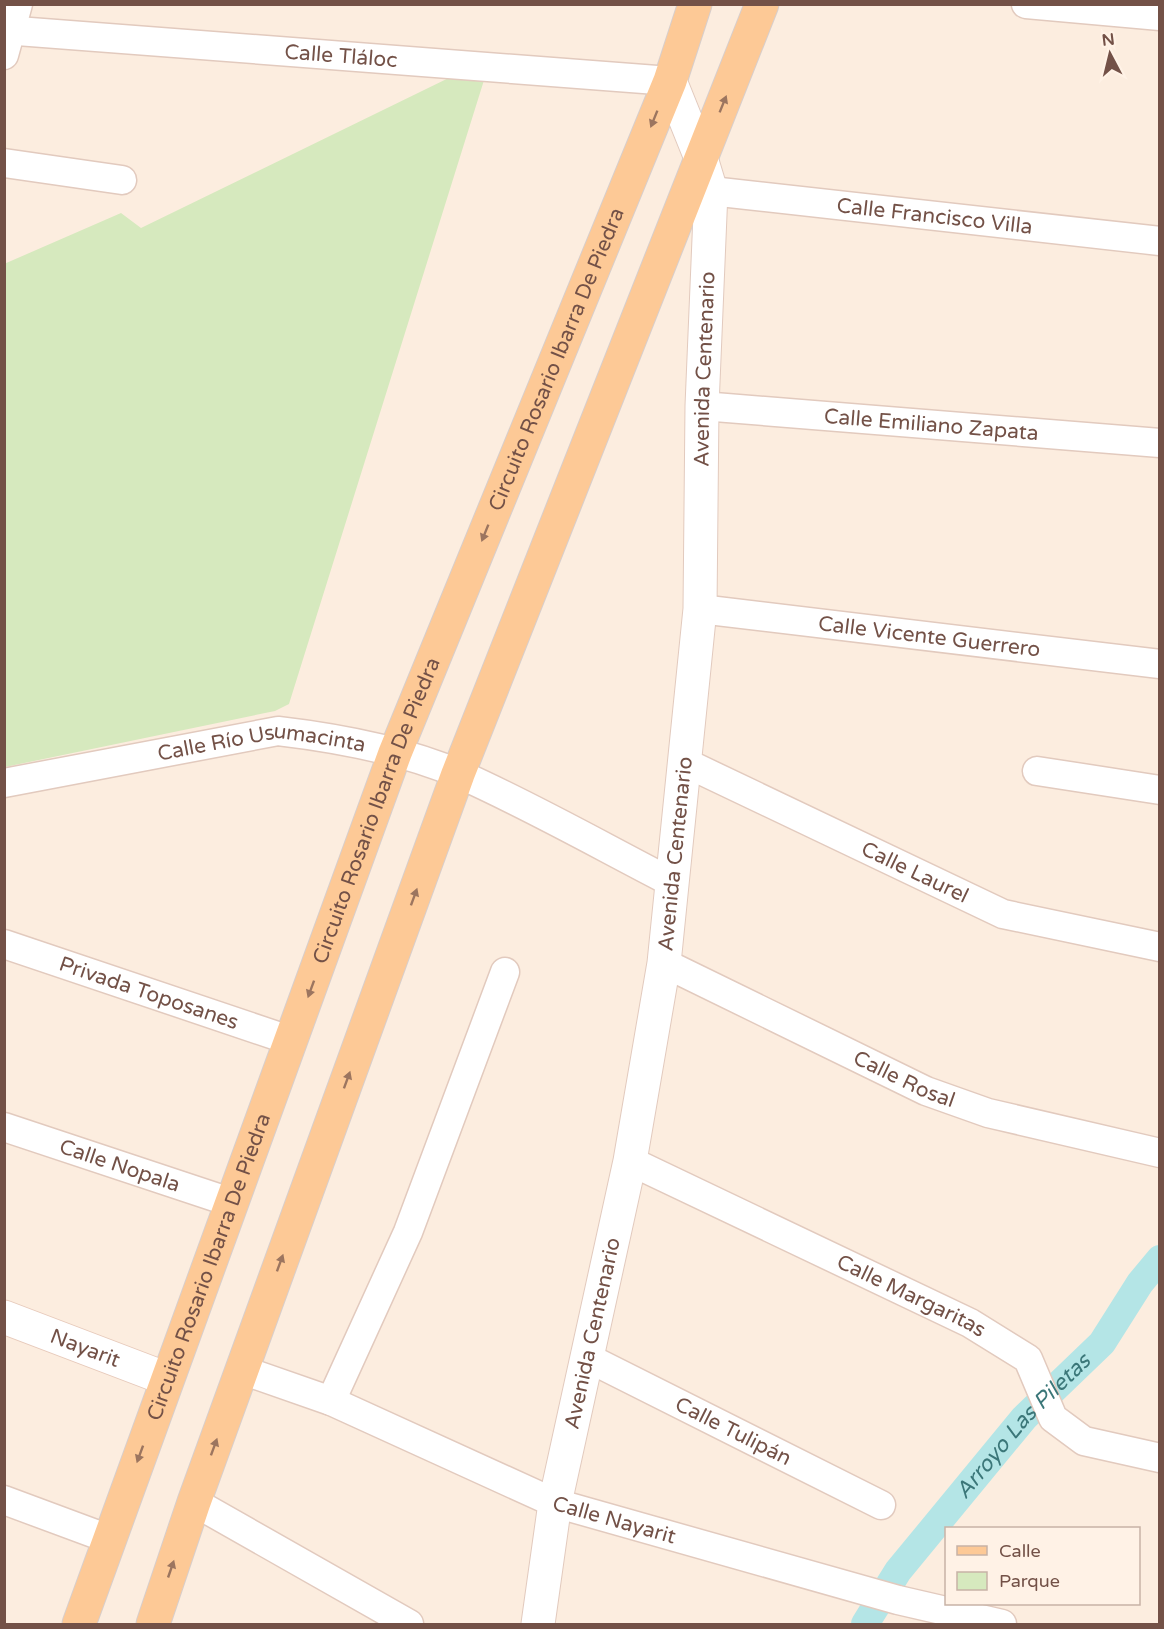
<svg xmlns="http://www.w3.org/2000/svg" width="1164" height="1629" font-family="'Varela Round',sans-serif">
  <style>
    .green { fill: #d6e9be }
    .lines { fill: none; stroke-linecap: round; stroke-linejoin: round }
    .canal { stroke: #b4e5e6; stroke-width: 28 }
    .minor-casing { stroke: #e2cabe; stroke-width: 31 }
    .tertiary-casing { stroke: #e2cabe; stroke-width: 35 }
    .secondary-casing { stroke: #e7cabb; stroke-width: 35 }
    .primary-casing { stroke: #d8cecb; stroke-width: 35 }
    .minor { stroke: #fff; stroke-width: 28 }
    .tertiary { stroke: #fff; stroke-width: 33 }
    .secondary { stroke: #fff; stroke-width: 33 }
    .primary { stroke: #fdc996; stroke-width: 33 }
    .oneway { fill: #9c755f }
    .labels { text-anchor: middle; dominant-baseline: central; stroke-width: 6; stroke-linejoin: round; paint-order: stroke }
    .street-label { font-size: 21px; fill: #735147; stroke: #fff2e6 }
    .water-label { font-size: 22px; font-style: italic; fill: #3b7779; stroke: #fff2e6 }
  </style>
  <rect width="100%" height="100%" fill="#fceddf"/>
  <polygon class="green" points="463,71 485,77 289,704 275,711 5,767 4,264 121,213 141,228"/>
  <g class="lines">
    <path class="canal" id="s1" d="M865,1624L898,1571L1024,1418L1102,1343L1140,1283L1160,1259"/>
    <g class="minor-casing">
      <g id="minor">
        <polyline points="1026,4 1160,16"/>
        <path id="s2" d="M4,30L670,81"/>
        <polyline points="4,55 18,4"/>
        <polyline points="4,163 122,180"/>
        <path id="s3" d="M711,191L1160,241"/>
        <path id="s4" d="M702,406L1160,443"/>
        <path id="s5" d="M700,609L1160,664"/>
        <path id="s6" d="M684,762L1003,914L1160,947"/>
        <polyline points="1037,771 1160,790"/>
        <path id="s7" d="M4,783L278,731C338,738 403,750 459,774C531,806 601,846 671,882"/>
        <path id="s8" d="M4,944L292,1041"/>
        <path id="s9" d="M664,963L926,1091L988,1113L1160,1153"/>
        <path id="s10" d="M4,1127L233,1203"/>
        <path id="s11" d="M630,1161L970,1323L1028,1359L1053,1418L1084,1441L1160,1458"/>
        <path id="s12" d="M586,1357L881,1505"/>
        <path id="s13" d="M242,1370L331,1401L555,1503L898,1600L1002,1624"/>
        <polyline points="331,1401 408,1232 505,972"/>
        <polyline points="4,1500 109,1539"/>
        <polyline points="194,1502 409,1624"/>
      </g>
    </g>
    <g class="tertiary-casing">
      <g id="tertiary">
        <path id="s14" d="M538,1624L555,1503L630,1161L664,963L700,609L702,406L711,191L701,158L670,81"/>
      </g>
    </g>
    <g class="secondary-casing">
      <g id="secondary">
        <path id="s15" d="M4,1317L167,1379"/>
      </g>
    </g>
    <g class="primary-casing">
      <g id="primary">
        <path id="s16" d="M79,1624L395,753L670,81L695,4"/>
        <polyline points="153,1624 194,1502 458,774 762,4"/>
      </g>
    </g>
    <use href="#minor" class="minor"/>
    <use href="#tertiary" class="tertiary"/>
    <use href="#secondary" class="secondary"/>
    <use href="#primary" class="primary"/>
  </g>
  <defs><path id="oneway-solid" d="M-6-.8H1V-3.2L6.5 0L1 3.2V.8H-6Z" transform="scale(1.5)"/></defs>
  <g class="oneway">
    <use href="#oneway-solid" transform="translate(723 104) rotate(-68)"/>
    <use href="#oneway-solid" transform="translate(654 119) rotate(112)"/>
    <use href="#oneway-solid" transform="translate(485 533) rotate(112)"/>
    <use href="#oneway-solid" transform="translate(414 897) rotate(-70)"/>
    <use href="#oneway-solid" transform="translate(311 989) rotate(110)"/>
    <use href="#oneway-solid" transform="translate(347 1080) rotate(-70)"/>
    <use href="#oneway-solid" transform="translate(280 1263) rotate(-70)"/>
    <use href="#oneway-solid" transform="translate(214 1447) rotate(-70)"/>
    <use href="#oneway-solid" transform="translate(140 1454) rotate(110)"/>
    <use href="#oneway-solid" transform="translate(171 1569) rotate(-71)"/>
  </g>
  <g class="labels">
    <g class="street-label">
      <text stroke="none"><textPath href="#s2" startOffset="338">Calle Tláloc</textPath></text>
      <text stroke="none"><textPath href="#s3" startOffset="225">Calle Francisco Villa</textPath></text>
      <text stroke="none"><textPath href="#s16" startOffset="1352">Circuito Rosario Ibarra De Piedra</textPath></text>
      <text stroke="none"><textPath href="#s14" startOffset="1269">Avenida Centenario</textPath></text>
      <text stroke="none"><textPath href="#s4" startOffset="230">Calle Emiliano Zapata</textPath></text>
      <text stroke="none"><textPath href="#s5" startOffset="231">Calle Vicente Guerrero</textPath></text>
      <text stroke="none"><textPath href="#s7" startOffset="262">Calle Río Usumacinta</textPath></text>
      <text stroke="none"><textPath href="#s16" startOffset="866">Circuito Rosario Ibarra De Piedra</textPath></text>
      <text stroke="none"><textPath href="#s14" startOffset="783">Avenida Centenario</textPath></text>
      <text stroke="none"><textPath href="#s6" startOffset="256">Calle Laurel</textPath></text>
      <text stroke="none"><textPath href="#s8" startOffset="153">Privada Toposanes</textPath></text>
      <text stroke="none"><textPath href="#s9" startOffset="267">Calle Rosal</textPath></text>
      <text stroke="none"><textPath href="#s10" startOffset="122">Calle Nopala</textPath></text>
      <text stroke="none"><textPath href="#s16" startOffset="380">Circuito Rosario Ibarra De Piedra</textPath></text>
      <text stroke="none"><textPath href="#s11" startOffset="312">Calle Margaritas</textPath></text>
      <text stroke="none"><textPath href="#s14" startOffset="296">Avenida Centenario</textPath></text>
      <text stroke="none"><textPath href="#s15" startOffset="87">Nayarit</textPath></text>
      <text stroke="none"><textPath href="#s12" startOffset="165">Calle Tulipán</textPath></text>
      <text stroke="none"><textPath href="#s13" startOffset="402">Calle Nayarit</textPath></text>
    </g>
    <g class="water-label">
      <text stroke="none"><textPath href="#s1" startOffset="254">Arroyo Las Piletas</textPath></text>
    </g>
  </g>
  <rect width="1164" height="1629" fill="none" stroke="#735147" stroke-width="12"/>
  <rect x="945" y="1527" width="195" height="78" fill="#fff2e6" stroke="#c7b2a6" stroke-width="1.5"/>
  <rect x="957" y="1546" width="30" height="9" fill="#fdc996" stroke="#c7b2a6" stroke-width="1.5"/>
  <text x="999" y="1557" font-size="18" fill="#735147">Calle</text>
  <rect x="957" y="1572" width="30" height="18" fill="#d6e9be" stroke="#c7b2a6" stroke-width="1.5"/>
  <text x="999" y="1587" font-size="18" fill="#735147">Parque</text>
  <g transform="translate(1110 54) rotate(353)" stroke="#fff2e6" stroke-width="4.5" paint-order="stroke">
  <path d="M0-4.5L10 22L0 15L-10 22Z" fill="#735147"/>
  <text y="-9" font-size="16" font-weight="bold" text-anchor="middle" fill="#735147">N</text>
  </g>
</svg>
